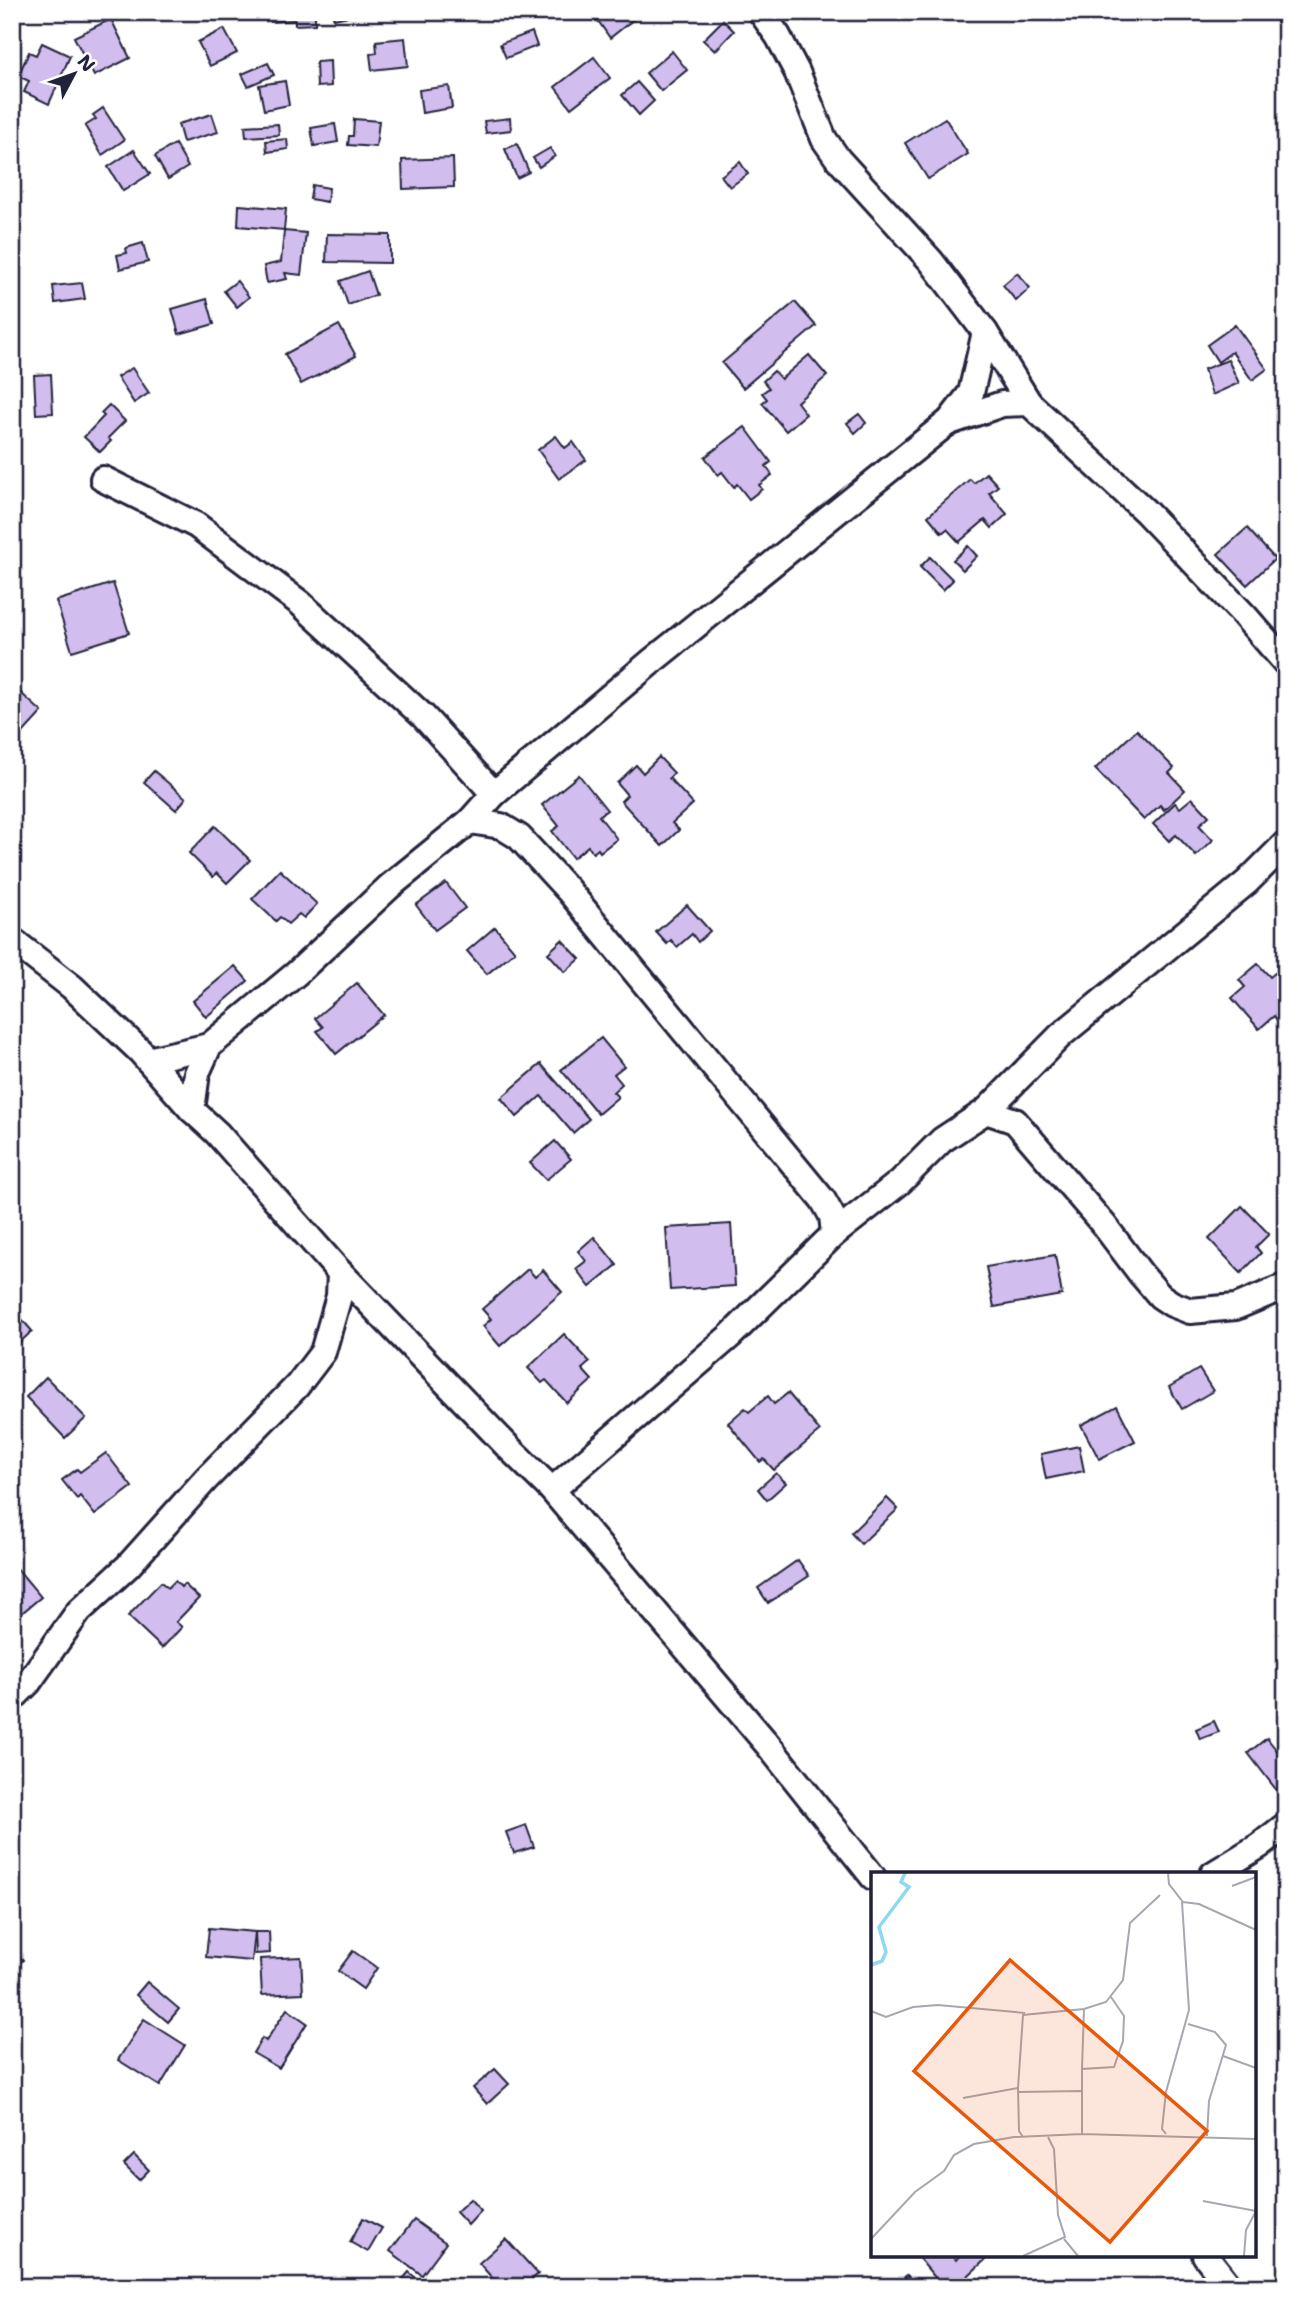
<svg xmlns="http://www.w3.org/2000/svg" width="1298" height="2299" font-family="'Shantell Sans',sans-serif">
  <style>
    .building { fill: #d1beef; stroke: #22223b; stroke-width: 2 }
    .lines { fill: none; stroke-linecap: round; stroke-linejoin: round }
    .street-casing { stroke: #22223b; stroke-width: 30 }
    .street { stroke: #fff; stroke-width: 24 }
    .inset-river { fill: none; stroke: #8ed9ef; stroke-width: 3.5 }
    .inset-road { fill: none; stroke: #a7a7b1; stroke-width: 2 }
    .view { fill: #e8590c; fill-opacity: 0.15; stroke: #e8590c; stroke-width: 3.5 }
    .inset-edge { fill: none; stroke: #22223b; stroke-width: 3.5 }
  </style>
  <rect width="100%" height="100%" fill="#fff"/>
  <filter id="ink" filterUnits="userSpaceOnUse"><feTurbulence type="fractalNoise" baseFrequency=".0143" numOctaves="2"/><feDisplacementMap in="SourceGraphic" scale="14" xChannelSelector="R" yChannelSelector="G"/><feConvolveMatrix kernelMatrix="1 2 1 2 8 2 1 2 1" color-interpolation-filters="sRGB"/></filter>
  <g filter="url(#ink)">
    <g class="building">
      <polygon points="270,12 315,12 315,24 295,25 295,20 271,22"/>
      <polygon points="332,12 363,12 363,13 334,19"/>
      <polygon points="592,12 637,12 639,15 610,38"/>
      <polygon points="111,19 130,58 94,76 74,37"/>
      <polygon points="723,20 734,31 715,51 703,40"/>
      <polygon points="224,29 237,53 210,66 198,42"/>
      <polygon points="532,32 537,46 506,58 500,44"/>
      <polygon points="405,38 408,66 372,70 370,54 377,53 376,41"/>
      <polygon points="42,43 70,56 49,104 24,92 29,81 18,76 29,52 36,55"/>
      <polygon points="672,51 687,70 661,91 646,73"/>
      <polygon points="594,57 610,78 571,108 555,87"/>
      <polygon points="330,61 331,86 317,87 316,62"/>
      <polygon points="268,63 274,75 248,86 242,74"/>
      <polygon points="285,81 289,105 264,110 259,85"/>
      <polygon points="637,82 654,101 639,115 622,95"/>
      <polygon points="449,86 452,108 422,113 419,90"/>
      <polygon points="103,108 124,140 102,155 85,126 96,119 93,115"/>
      <polygon points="212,114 218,132 183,142 178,124"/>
      <polygon points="510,118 511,130 486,133 484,121"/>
      <polygon points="945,118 968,154 928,179 905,143"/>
      <polygon points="354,119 379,121 376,147 348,145 349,136 353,136"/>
      <polygon points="278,124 279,135 246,137 245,126"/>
      <polygon points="335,124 338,142 314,146 311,128"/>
      <polygon points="287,139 288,149 267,152 266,141"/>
      <polygon points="175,144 188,167 168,179 155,156"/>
      <polygon points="517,144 529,172 517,178 505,149"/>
      <polygon points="550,148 555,156 539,167 533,158"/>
      <polygon points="134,150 150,174 123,191 108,167"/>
      <polygon points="453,158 454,187 403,189 402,160"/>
      <polygon points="740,162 748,174 730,187 721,176"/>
      <polygon points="312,185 329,188 327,202 310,199"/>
      <polygon points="239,205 286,209 284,230 238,226"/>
      <polygon points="284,231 306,233 301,275 285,273 287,279 267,283 264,266 281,262"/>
      <polygon points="327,234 390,235 390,263 326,262"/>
      <polygon points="143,243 148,262 120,269 117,255 127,253 126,248"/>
      <polygon points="368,271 376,295 348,305 340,281"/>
      <polygon points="1017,273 1030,288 1016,301 1003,285"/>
      <polygon points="237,281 249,297 237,307 224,291"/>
      <polygon points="82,283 85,299 55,303 53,286"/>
      <polygon points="207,299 214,324 179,334 172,309"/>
      <polygon points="795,302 816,326 743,388 722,363"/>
      <polygon points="339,325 356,356 301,384 285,354"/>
      <polygon points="1235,325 1267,369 1252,380 1232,352 1218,362 1207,345"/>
      <polygon points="809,355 827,376 797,402 806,414 786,431 762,403 767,399 762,393 769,388 763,381 774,371 781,379"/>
      <polygon points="1228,360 1239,383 1212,395 1204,369"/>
      <polygon points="132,368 149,393 134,403 117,377"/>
      <polygon points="51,374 53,413 36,414 34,375"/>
      <polygon points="109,405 125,421 108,438 111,441 100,452 84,437 104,416 101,413"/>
      <polygon points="859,414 866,423 855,433 847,423"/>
      <polygon points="745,427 771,462 766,466 772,475 759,485 762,489 749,499 737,484 734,487 722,472 718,475 705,457"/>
      <polygon points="556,436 565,448 573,442 586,460 559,479 538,450"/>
      <polygon points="986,473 998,486 989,493 1007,514 992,528 985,520 959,542 947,529 942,533 928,516 970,479 974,483"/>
      <polygon points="1247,528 1275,559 1247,585 1218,554"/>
      <polygon points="968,546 977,556 963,570 953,560"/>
      <polygon points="930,557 953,580 943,590 920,567"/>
      <polygon points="113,583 129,633 72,651 56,601"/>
      <polygon points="12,685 42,712 12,745"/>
      <polygon points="1137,730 1174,768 1169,773 1185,790 1164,810 1160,805 1144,820 1095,769"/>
      <polygon points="659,757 674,773 669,778 693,804 672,823 679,830 662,846 621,801 627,795 617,783 636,765 643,773"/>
      <polygon points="154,771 186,798 176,810 144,782"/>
      <polygon points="579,775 607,810 599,816 617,839 600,852 598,849 593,853 588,846 573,858 552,831 559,826 542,805"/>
      <polygon points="1192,798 1209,816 1199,825 1213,840 1196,856 1176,835 1169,841 1153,824 1175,803 1180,808"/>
      <polygon points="215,826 250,860 227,883 217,873 213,877 189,853"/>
      <polygon points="280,870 317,904 304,918 299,914 288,924 280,917 276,921 252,899"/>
      <polygon points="446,883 465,908 435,930 416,905"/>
      <polygon points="687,905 710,931 698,942 692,934 677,947 671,940 667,944 656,932"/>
      <polygon points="495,927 515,951 487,974 467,951"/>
      <polygon points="562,940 580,959 565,972 548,953"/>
      <polygon points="1258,964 1270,977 1286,964 1286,1012 1277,1020 1274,1016 1259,1029 1232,998 1245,987 1239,980"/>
      <polygon points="235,966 248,981 206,1017 193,1001"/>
      <polygon points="357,983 384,1015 336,1054 317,1031 323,1027 315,1018"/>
      <polygon points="601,1038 624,1066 614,1074 622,1084 613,1092 618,1097 598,1114 561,1070"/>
      <polygon points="541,1064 589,1119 573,1133 541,1096 517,1117 501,1098"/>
      <polygon points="555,1141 571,1159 546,1180 530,1163"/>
      <polygon points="1242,1206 1269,1234 1256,1247 1261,1253 1241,1273 1209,1239"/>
      <polygon points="731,1224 735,1286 670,1290 666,1228"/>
      <polygon points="594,1237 617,1265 590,1287 576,1269 586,1261 578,1251"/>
      <polygon points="1055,1255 1062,1295 994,1307 986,1267"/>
      <polygon points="528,1269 535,1277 543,1270 562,1292 500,1346 483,1326 491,1319 482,1309"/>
      <polygon points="13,1309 32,1331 15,1347 12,1344"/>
      <polygon points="564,1334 590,1362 582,1369 592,1380 567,1403 546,1380 542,1383 528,1368"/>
      <polygon points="1199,1369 1213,1391 1182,1409 1169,1387"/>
      <polygon points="46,1377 86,1418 65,1438 26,1397"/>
      <polygon points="788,1393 820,1431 774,1470 764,1459 760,1462 728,1423 745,1408 749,1412 768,1396 774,1404"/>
      <polygon points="1117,1406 1135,1441 1099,1459 1081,1425"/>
      <polygon points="1079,1446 1084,1471 1046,1479 1041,1454"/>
      <polygon points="106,1453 132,1487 95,1515 80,1496 77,1499 62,1480 77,1469 80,1472"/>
      <polygon points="776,1473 786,1483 767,1500 758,1489"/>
      <polygon points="887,1498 898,1509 861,1544 851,1533"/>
      <polygon points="798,1560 809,1576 768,1603 758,1588"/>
      <polygon points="14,1565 41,1597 12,1621 12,1566"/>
      <polygon points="175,1581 181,1587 184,1584 199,1598 176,1622 182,1627 162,1648 128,1616 161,1582 168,1588"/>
      <polygon points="1214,1721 1219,1732 1200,1739 1196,1729"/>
      <polygon points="1267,1738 1286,1762 1286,1793 1281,1796 1248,1753"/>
      <polygon points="526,1825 534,1847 514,1853 506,1832"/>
      <polygon points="209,1928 255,1932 252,1961 206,1957"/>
      <polygon points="255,1932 269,1932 270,1953 256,1954"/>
      <polygon points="12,1948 23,1960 12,1969"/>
      <polygon points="353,1951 377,1968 363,1989 338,1971"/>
      <polygon points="301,1957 303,1993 262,1995 260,1959"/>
      <polygon points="147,1982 179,2009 168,2022 136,1995"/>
      <polygon points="287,2009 307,2023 279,2068 253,2053 262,2038 266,2041"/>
      <polygon points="144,2019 185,2045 160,2086 118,2060"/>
      <polygon points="495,2069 509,2084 487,2104 473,2088"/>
      <polygon points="134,2155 149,2170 139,2180 124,2165"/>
      <polygon points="470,2199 481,2211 468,2225 456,2212"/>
      <polygon points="363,2218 382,2228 368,2252 350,2242"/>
      <polygon points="414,2220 446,2243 422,2275 390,2251"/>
      <polygon points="506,2239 538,2274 524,2287 500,2287 479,2263"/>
      <polygon points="916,2255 952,2255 956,2260 960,2255 982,2255 985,2260 956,2287 943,2287"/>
      <polygon points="409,2272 425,2286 424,2287 396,2287"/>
      <polygon points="907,2275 917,2287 893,2287"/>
    </g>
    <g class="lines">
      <g class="street-casing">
        <g id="street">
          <polyline points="761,12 778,36 797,72 824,139 838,159 931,261 985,332 1029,403"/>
          <polyline points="948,423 971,393 985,332"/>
          <polyline points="103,479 196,525 300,603 424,717 494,794"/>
          <polyline points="470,821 501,826 519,837 568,890 823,1200 832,1216 834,1234"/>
          <polyline points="12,940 72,987 140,1051 192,1110 217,1133 336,1268 509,1448 552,1490 768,1745 873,1877"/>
          <polyline points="148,1060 209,1046"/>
          <polyline points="192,1110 197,1073 209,1046 297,973 390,886 470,821 494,794 652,661 947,423 1002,404 1029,403 1145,511 1244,615 1286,663"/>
          <polyline points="986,1111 1061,1035 1247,882 1286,843"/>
          <polyline points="552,1490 730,1336 834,1234 900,1182 942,1140 986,1111 1015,1121 1104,1225 1141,1274 1160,1296 1172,1304 1190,1311 1236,1307 1286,1286"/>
          <polyline points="12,1699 28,1683 79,1611 128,1566 206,1479 297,1386 323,1352 339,1296 340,1273"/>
          <polyline points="1213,1874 1259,1846 1286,1825"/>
          <polyline points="1205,2255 1230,2287"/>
        </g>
      </g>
      <use href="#street" class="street"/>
    </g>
  </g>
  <g transform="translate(871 1872)">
    <rect width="385" height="385" fill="#fff"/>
    <path class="inset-river" d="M0,93L11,89L15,80L8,55L38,15L30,10L34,1"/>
    <path class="inset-road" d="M297,1L298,12L312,30L328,32L385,58M361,14L385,5M0,139L15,145L42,135L67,133L154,141M317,152L344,160L355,173L338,229L336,264M352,184L385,196M211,197L213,137M148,220L210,219M92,226L147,216M211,262V197L243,195L252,169L253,144L240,125M295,262L291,257L295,220L318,138L311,30M152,265L148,259L147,216L152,143L213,137L235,130L252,108L259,51L289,23M332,329L385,339L375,358L373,384M0,367L44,320L73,299L83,283L103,272L143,265L211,262L385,267M193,367L207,384M152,384L194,365L187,343L183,277L177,265"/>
    <path class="view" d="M139,88L336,259L239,370L43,199Z"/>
    <rect width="385" height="385" class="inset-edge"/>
  </g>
  <rect width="1298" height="2299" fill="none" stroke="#fff" stroke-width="42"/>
  <rect x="21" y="21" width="1256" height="2257" fill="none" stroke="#22223b" stroke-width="2.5" filter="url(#ink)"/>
  <g transform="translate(74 74) rotate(49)" stroke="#ffffff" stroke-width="5" paint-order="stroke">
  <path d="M0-5L12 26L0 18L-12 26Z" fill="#22223b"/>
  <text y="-10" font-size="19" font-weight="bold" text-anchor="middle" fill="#22223b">N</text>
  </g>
</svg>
